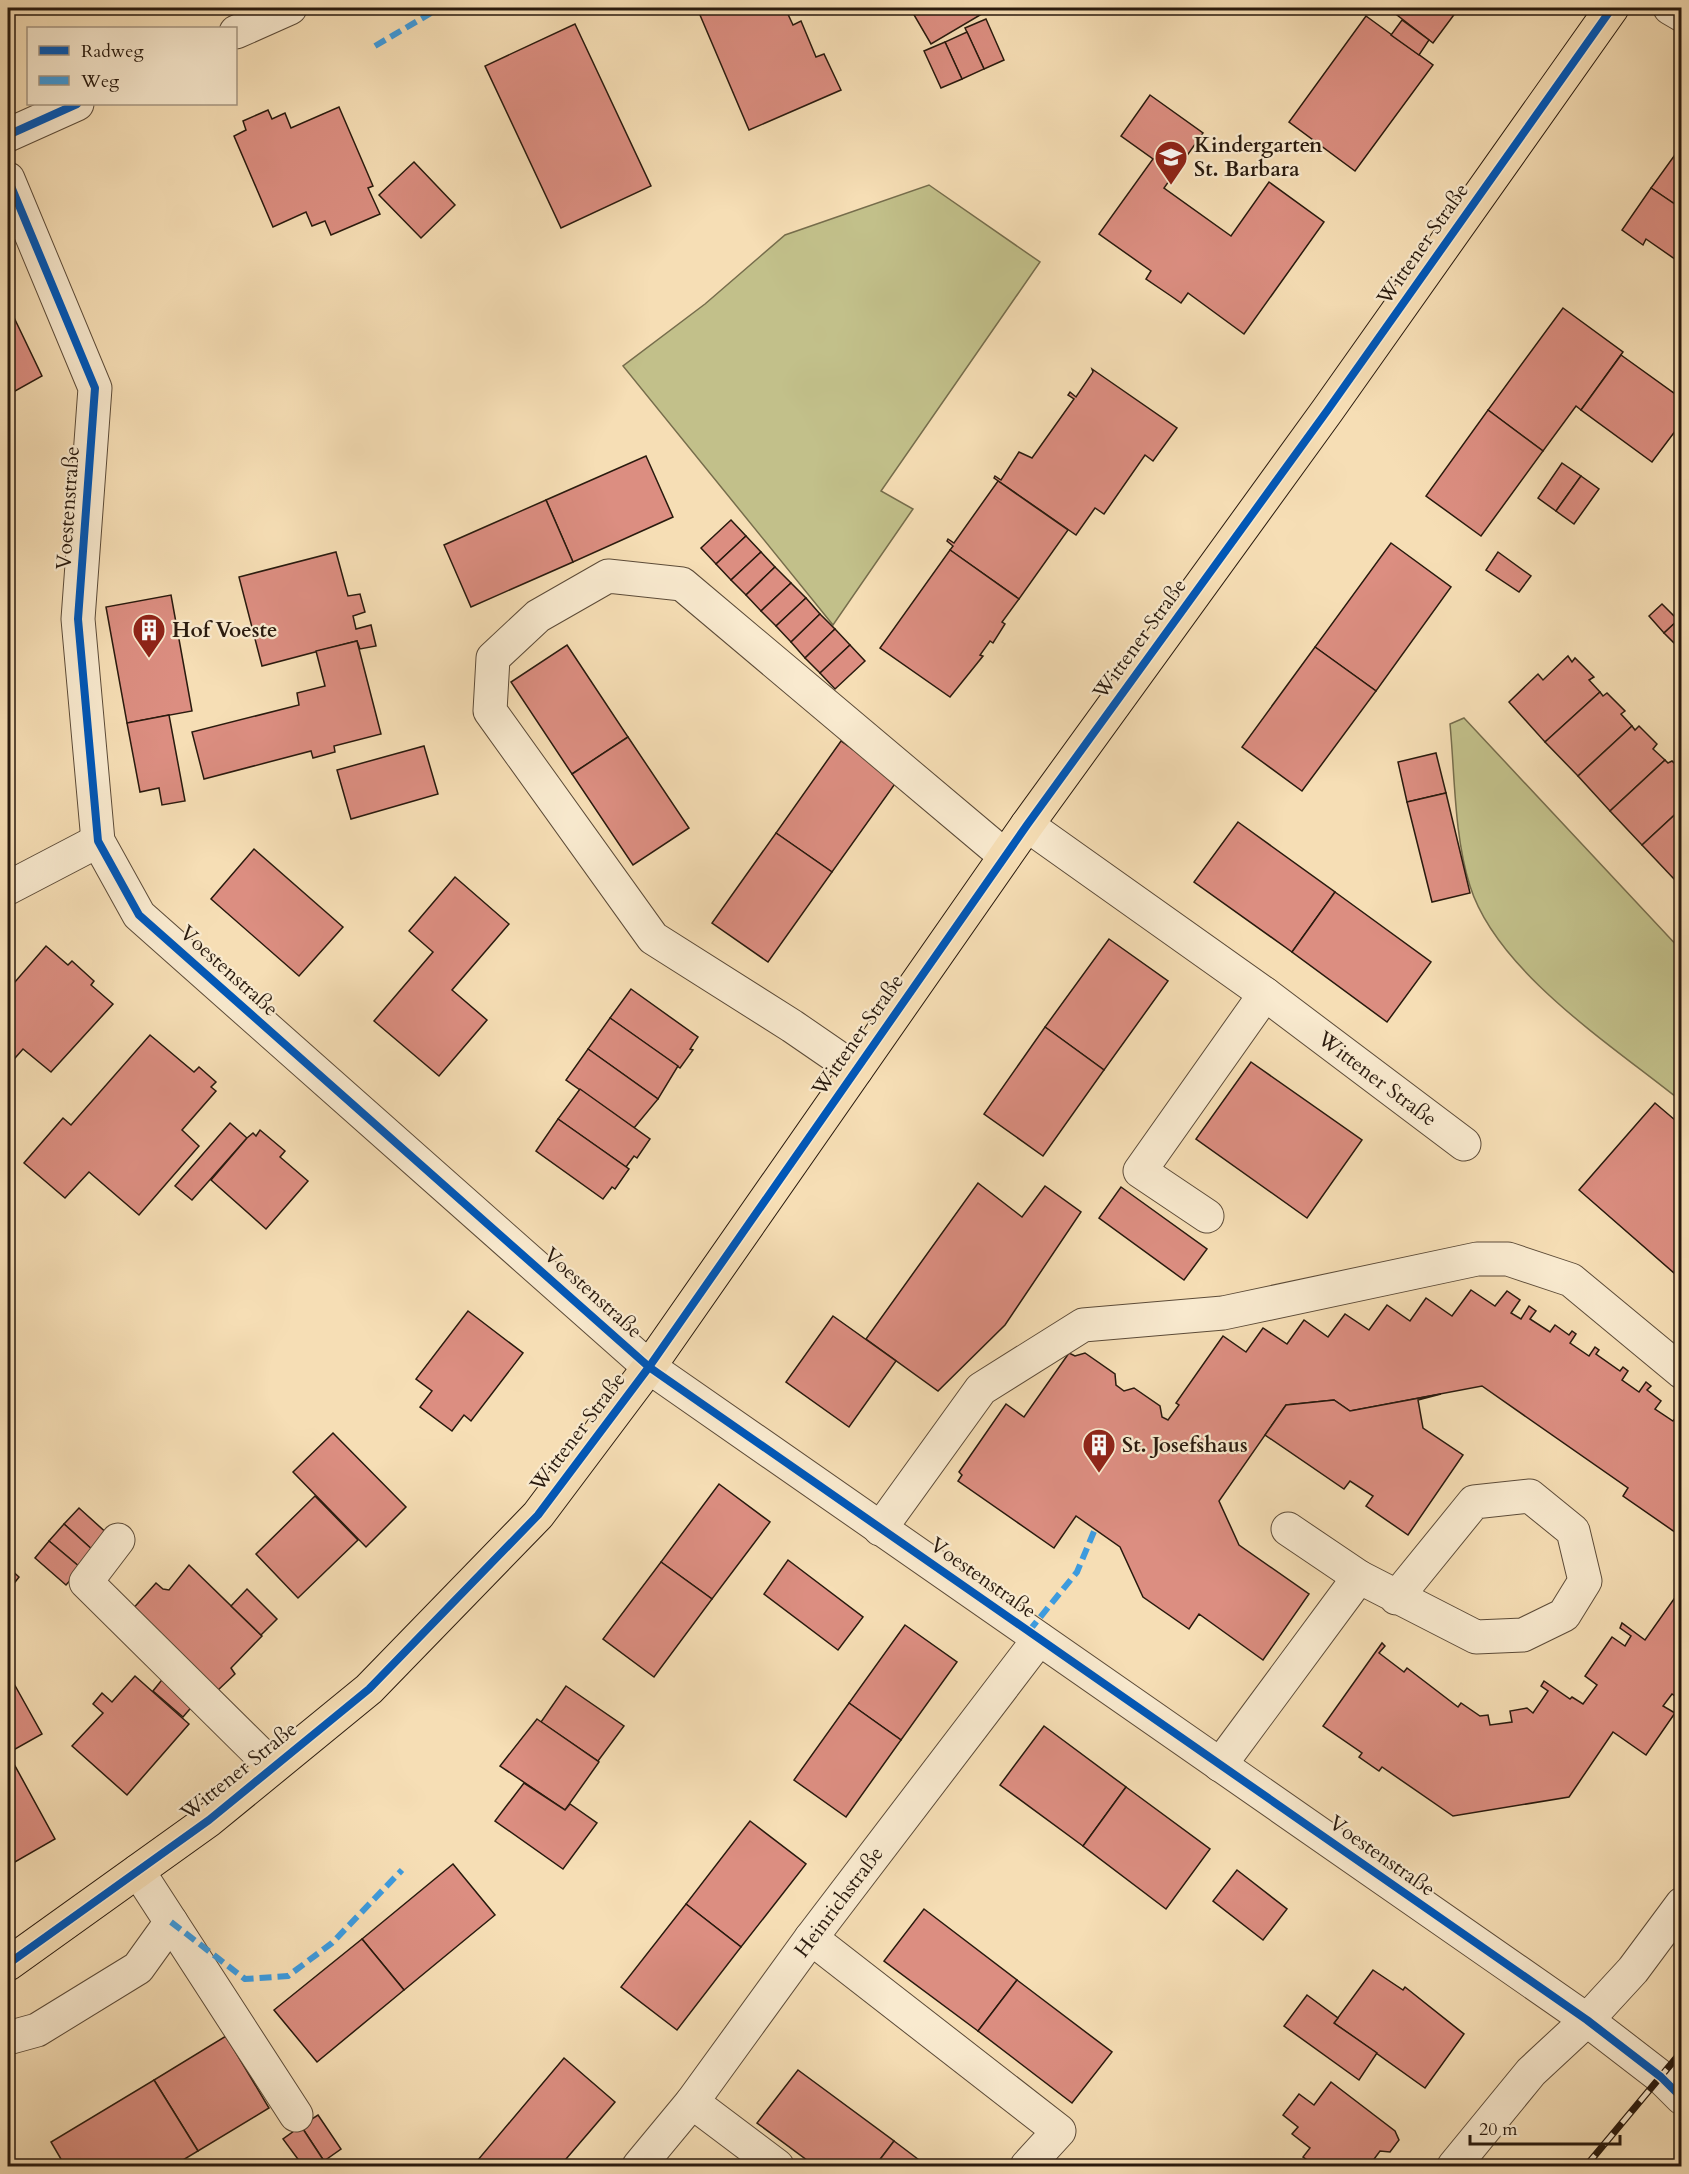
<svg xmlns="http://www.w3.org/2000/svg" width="1689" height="2174" font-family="Cardo,serif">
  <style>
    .green { fill: #c2c08a; stroke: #766d4c; stroke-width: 1.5 }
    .building { fill: #dc8e81; stroke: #291a0e; stroke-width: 1.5 }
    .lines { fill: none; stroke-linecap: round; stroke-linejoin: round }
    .minor-casing { stroke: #5c4b38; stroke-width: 35 }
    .major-casing { stroke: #291a0e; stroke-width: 35 }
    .minor { stroke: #f9eacf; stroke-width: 33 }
    .major { stroke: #f6deb5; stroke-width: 33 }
    .rail-casing { stroke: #291a0e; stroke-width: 7 }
    .rail { stroke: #f9eacf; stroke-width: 4.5; stroke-dasharray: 14; stroke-linecap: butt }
    .quiet { stroke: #3d9bde; stroke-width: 6; stroke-dasharray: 12 6; stroke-linecap: butt }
    .cycleway-casing { stroke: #f9eacf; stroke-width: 11 }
    .cycleway { stroke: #0057b8; stroke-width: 8 }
    .labels { text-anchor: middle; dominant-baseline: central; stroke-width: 4.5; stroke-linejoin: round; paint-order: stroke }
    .poi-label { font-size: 21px; font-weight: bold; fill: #291a0e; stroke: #f9eacf; text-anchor: start }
    .street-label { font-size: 21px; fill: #291a0e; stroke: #f9eacf }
  </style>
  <rect width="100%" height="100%" fill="#f6deb5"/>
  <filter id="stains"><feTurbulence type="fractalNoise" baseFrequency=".00333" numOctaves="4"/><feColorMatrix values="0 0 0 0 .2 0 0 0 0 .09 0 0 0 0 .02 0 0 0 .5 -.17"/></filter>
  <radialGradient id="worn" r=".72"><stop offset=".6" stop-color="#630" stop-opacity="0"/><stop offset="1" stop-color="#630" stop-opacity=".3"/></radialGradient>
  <g class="green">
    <polygon points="929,185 1040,262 881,491 913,509 833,625 623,366 705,304 785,235"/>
    <path d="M1464,718L1681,950V1101C1613,1046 1497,972 1470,886C1454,835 1455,777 1450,724Z"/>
  </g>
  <g class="building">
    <polygon points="697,8 792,8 786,10 793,25 801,21 816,57 824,54 841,90 749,130"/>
    <polygon points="910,8 992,8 931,44"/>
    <polygon points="1388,8 1459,8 1433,43"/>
    <polygon points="1366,16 1433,65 1355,171 1289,122"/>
    <polygon points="986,19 1004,60 984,69 965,28"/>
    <polygon points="1402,20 1429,40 1419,55 1391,35"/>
    <polygon points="575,24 651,186 561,228 485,66"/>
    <polygon points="967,32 984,69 962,79 945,42"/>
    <polygon points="945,42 962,79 941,88 924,51"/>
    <polygon points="1150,95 1203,133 1164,188 1231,236 1269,182 1324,222 1244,334 1188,293 1181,303 1171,296 1146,279 1151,271 1099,234 1153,159 1121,136"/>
    <polygon points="339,107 373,186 368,188 380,214 331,235 325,221 312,226 306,212 273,227 234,136 246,130 243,121 268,110 272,119 285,113 291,128"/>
    <polygon points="1682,145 1682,209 1651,188"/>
    <polygon points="414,162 455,205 421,238 379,195"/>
    <polygon points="1651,188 1682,209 1682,264 1646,239 1643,245 1622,230"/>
    <polygon points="8,305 42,376 8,395"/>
    <polygon points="1563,308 1623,352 1581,410 1576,406 1543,451 1488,410"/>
    <polygon points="1621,355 1682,399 1682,422 1652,462 1581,410"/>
    <polygon points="1092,369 1177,428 1153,461 1145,455 1104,514 1095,508 1076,535 994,478 995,476 1001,480 1019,452 1032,458 1074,399 1068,395 1070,392 1076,397 1093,372"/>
    <polygon points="1488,410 1543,451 1481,536 1426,496"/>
    <polygon points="646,456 673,517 573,562 546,500"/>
    <polygon points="1562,463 1581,476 1556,511 1538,498"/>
    <polygon points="1581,476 1599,489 1574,524 1556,511"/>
    <polygon points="998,481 1068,530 1019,599 950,550 953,546 947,541 948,539 954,543"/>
    <polygon points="546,500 573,562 471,607 444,545"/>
    <polygon points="731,520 746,536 716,564 701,548"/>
    <polygon points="746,536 761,552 731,580 716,564"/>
    <polygon points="1391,543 1451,587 1376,691 1315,647"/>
    <polygon points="950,550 1019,599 1002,622 1005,624 993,643 990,641 980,655 983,656 950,697 880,648"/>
    <polygon points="336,552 348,596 360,594 365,612 353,616 356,629 371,625 376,646 360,649 357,641 262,666 239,577"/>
    <polygon points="761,552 775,567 746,595 731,580"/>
    <polygon points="1498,552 1531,576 1519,592 1486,570"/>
    <polygon points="775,567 791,583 761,611 746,595"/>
    <polygon points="791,583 806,598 776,626 761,611"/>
    <polygon points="171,595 192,711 127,723 106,607"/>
    <polygon points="806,598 820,614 791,642 776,626"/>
    <polygon points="1662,604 1678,620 1664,633 1649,616"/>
    <polygon points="820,614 835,629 805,658 791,642"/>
    <polygon points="1678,620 1682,624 1682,646 1679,648 1664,633"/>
    <polygon points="835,629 850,645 820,673 805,658"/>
    <polygon points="357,641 381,734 334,746 335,752 313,758 311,751 204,779 192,732 299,705 297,693 325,686 316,651"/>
    <polygon points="567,645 628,737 572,774 511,682"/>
    <polygon points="850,645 865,661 835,689 820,673"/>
    <polygon points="1315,647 1376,691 1302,791 1242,747"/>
    <polygon points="1568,656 1572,662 1575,658 1594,677 1589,680 1600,692 1545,742 1509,702 1538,674 1543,680"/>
    <polygon points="1600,692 1603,696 1607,693 1625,711 1621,714 1632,726 1578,776 1545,742"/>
    <polygon points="169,715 185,801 162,805 159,788 140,792 127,723"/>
    <polygon points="1632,726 1635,730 1639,726 1657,744 1653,749 1665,760 1610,811 1578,776"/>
    <polygon points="628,737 689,828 633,865 572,774"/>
    <polygon points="841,741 897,781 832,872 776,833"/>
    <polygon points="424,746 438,794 351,819 337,770"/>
    <polygon points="1436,753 1446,793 1407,802 1398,762"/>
    <polygon points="1665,760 1668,763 1672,761 1682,771 1682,808 1642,845 1610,811"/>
    <polygon points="1446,793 1470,893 1432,902 1407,802"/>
    <polygon points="1682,808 1682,872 1674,879 1642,845"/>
    <polygon points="1238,822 1335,892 1292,952 1194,882"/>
    <polygon points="776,833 832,872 768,962 712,923"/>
    <polygon points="254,849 343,927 299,976 211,899"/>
    <polygon points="455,877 509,924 452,990 487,1020 439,1076 374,1021 433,952 409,931"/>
    <polygon points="1335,892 1431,962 1387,1022 1292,952"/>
    <polygon points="1109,939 1168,981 1104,1070 1045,1027"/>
    <polygon points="46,946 68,965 72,961 94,981 91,985 113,1004 51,1072 23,1049 8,1066 8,990"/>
    <polygon points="631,989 698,1037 690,1049 693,1050 680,1068 610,1018"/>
    <polygon points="610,1018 678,1066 658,1099 588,1049"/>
    <polygon points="1045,1027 1104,1070 1043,1156 984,1114"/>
    <polygon points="150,1035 194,1072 199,1067 216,1082 211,1087 216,1091 182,1130 199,1146 139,1215 89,1172 65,1198 24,1163 63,1118 71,1125"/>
    <polygon points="588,1049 658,1099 634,1128 566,1080"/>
    <polygon points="1251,1062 1362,1140 1307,1218 1196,1139"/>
    <polygon points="580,1089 650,1139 637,1158 634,1156 626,1167 558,1119"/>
    <polygon points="1655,1103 1682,1126 1682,1280 1579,1190"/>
    <polygon points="558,1119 629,1169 615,1189 612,1187 603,1199 536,1151"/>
    <polygon points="230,1123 247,1138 192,1200 175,1186"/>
    <polygon points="260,1130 285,1151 280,1157 308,1181 266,1229 211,1180 247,1138 253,1133 256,1136"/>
    <polygon points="978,1183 1022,1217 1045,1186 1081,1212 1005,1325 938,1391 866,1339"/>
    <polygon points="1121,1187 1207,1249 1184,1280 1099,1218"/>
    <polygon points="1471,1290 1495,1306 1507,1291 1520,1300 1511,1313 1521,1319 1529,1306 1536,1311 1530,1319 1550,1332 1555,1325 1569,1335 1572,1331 1576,1334 1570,1343 1589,1356 1595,1347 1599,1350 1596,1354 1620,1371 1623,1367 1628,1371 1622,1380 1639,1392 1646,1382 1651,1386 1647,1390 1661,1401 1655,1409 1673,1421 1676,1417 1681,1420 1676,1433 1682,1436 1682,1537 1623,1496 1628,1488 1482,1386 1350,1411 1334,1400 1286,1405 1219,1501 1239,1545 1309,1594 1263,1660 1199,1614 1189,1629 1143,1597 1120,1547 1076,1516 1054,1548 958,1481 962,1475 959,1472 1006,1404 1024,1417 1069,1353 1075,1356 1085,1353 1115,1374 1116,1385 1124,1391 1134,1388 1160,1406 1162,1417 1168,1420 1179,1405 1176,1403 1223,1336 1246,1352 1263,1328 1287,1344 1304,1320 1328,1337 1345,1314 1369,1330 1387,1305 1410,1321 1426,1298 1452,1316"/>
    <polygon points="468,1311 523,1353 471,1421 464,1415 452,1431 420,1407 432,1391 416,1379"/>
    <polygon points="833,1316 896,1361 849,1427 786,1382"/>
    <polygon points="1441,1394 1418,1400 1423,1428 1463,1455 1408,1535 1366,1506 1373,1496 1350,1481 1344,1489 1265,1435 1286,1405 1334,1400 1350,1411"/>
    <polygon points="333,1433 406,1507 366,1547 293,1472"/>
    <polygon points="719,1484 770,1522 712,1599 661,1562"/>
    <polygon points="315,1496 358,1540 298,1598 256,1554"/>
    <polygon points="79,1508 110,1536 95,1552 64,1524"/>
    <polygon points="64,1524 95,1552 81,1568 49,1541"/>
    <polygon points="49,1541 81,1568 66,1585 35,1558"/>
    <polygon points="788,1560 863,1617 838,1650 764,1594"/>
    <polygon points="661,1562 712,1599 654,1677 603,1639"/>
    <polygon points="189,1565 262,1636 231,1668 235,1674 217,1691 130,1612 156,1583 163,1589 169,1590"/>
    <polygon points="8,1567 19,1577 8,1591"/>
    <polygon points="247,1589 277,1619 261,1635 231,1606"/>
    <polygon points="1681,1589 1682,1701 1672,1694 1663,1706 1675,1713 1646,1755 1613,1732 1569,1797 1453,1816 1382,1767 1379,1771 1359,1757 1362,1753 1323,1726 1382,1643 1385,1646 1379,1653 1404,1672 1407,1668 1458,1707 1461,1703 1480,1716 1488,1715 1490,1725 1512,1722 1510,1711 1527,1708 1533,1713 1548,1691 1541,1686 1544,1681 1570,1699 1572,1697 1583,1704 1597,1685 1585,1676 1612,1637 1625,1646 1631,1636 1620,1628 1622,1623 1645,1640"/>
    <polygon points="905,1625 957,1662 901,1740 849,1703"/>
    <polygon points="8,1673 42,1734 8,1753 55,1839 8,1866"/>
    <polygon points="135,1676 189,1724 127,1795 72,1746 103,1713 93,1704 102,1693 112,1702"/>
    <polygon points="165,1676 195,1703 183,1717 153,1691"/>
    <polygon points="566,1686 624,1726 598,1761 541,1722"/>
    <polygon points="849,1703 901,1740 846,1817 794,1780"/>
    <polygon points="537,1719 599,1762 565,1810 500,1766"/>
    <polygon points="1044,1726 1126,1787 1083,1846 1000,1785"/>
    <polygon points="524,1783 565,1810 570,1804 597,1823 563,1869 495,1821"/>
    <polygon points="1126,1787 1210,1849 1166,1909 1083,1846"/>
    <polygon points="750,1821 806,1864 741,1947 686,1904"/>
    <polygon points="453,1864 495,1915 404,1990 362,1939"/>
    <polygon points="1237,1870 1287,1909 1263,1940 1213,1901"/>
    <polygon points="686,1904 741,1947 677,2030 621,1987"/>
    <polygon points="924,1909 1017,1980 978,2031 884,1961"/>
    <polygon points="362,1939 404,1990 317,2062 274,2010"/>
    <polygon points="1373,1970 1403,1990 1405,1987 1464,2034 1425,2088 1334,2023"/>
    <polygon points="1017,1980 1112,2052 1072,2103 978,2031"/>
    <polygon points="1307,1995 1338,2018 1334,2023 1377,2053 1359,2080 1284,2026"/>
    <polygon points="226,2036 269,2108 198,2151 154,2080"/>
    <polygon points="564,2058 615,2102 560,2166 484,2166 477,2161"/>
    <polygon points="798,2070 894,2141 875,2166 815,2166 757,2123"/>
    <polygon points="154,2080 198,2151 173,2166 65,2166 51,2142"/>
    <polygon points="1331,2082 1395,2131 1399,2140 1390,2152 1380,2151 1369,2166 1316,2166 1303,2157 1310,2148 1292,2134 1298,2127 1283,2115 1299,2094 1314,2105"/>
    <polygon points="318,2115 341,2149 324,2161 301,2126"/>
    <polygon points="301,2126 324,2161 315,2166 303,2166 283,2139"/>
    <polygon points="894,2141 927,2166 875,2166"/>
  </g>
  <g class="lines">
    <g class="minor-casing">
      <g id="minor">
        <polyline points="1670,8 1682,15"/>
        <polyline points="236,32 290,8"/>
        <polyline points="8,135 77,104"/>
        <polyline points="8,179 95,388 78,619 98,841 139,915 649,1367 1587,2020 1661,2077 1682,2098"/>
        <polyline points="1027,825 1265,994 1464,1144"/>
        <polyline points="8,888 98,841"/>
        <polyline points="856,1070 792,1026 653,938 490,711 493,658 538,616 608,576 682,584 1005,856"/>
        <polyline points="1207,1216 1140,1171 1265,994"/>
        <polyline points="880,1529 981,1389 1083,1325 1223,1313 1477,1259 1508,1259 1571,1280 1682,1372"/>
        <polyline points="1288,1529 1359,1577"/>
        <polyline points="118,1540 86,1582 273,1767"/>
        <polyline points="1220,1765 1359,1577 1476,1637 1523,1635 1564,1615 1585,1581 1573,1531 1530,1496 1474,1502 1396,1598"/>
        <polyline points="138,1871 296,2115"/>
        <polyline points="811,1938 1059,2131 1027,2166"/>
        <polyline points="8,2038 37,2030 138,1968 171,1922"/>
        <polyline points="692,2102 777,2166"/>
        <polyline points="639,2166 692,2102 811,1938 1039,1639"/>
        <polyline points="1454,2166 1531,2072 1587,2020 1633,1970 1682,1904"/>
      </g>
    </g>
    <g class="major-casing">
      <polyline id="major" points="8,1964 209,1820 369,1689 538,1515 649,1367 1027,825 1327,411 1612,8"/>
    </g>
    <use href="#minor" class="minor"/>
    <use href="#major" class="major"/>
    <g class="rail-casing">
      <polyline id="rail" points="1586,2166 1682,2051"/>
    </g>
    <use href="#rail" class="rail"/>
    <g class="quiet">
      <polyline points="375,46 431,13"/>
      <polyline points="1029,1631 1077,1572 1095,1529"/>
      <polyline points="171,1922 245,1979 288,1976 332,1943 402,1870"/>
    </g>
    <g class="cycleway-casing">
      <g id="cycleway">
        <polyline points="8,135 77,104"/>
        <polyline points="8,179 95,388 78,619 98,841 139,915 649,1367 1587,2020 1661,2077 1682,2098"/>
        <polyline points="8,1964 209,1820 369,1689 538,1515 649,1367 1027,825 1327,411 1612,8"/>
      </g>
    </g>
    <use href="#cycleway" class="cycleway"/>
  </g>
  <defs>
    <g id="school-pin" transform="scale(1.725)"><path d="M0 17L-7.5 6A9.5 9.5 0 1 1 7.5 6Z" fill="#8f2418" stroke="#f9eacf"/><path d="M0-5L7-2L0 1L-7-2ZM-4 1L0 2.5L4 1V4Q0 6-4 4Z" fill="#fff"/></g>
    <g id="building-pin" transform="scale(1.725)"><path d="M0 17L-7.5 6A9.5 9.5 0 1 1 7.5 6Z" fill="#8f2418" stroke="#f9eacf"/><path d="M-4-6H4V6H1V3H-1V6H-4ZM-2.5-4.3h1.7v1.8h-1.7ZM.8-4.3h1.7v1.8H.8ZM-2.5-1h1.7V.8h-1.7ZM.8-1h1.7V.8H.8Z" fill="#fff"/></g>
  </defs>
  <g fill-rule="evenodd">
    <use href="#school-pin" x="1171" y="157"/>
    <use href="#building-pin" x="149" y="630"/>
    <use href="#building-pin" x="1099" y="1445"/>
  </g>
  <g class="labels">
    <g class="poi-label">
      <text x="1194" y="145">Kindergarten<tspan x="1194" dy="24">St. Barbara</tspan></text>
      <text x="172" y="630">Hof Voeste</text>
      <text x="1122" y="1445">St. Josefshaus</text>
    </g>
    <g class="street-label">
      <text transform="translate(1423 244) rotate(-55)">Wittener Straße</text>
      <text transform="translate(68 508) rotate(-86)">Voestenstraße</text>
      <text transform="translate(1140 639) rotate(-54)">Wittener Straße</text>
      <text transform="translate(229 971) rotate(42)">Voestenstraße</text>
      <text transform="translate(858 1035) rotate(-55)">Wittener Straße</text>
      <text transform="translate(1377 1079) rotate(37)">Wittener Straße</text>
      <text transform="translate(593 1293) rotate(42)">Voestenstraße</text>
      <text transform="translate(578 1432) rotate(-53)">Wittener Straße</text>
      <text transform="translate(983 1578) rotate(35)">Voestenstraße</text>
      <text transform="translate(239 1771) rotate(-39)">Wittener Straße</text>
      <text transform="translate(1382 1856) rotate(35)">Voestenstraße</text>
      <text transform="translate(839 1902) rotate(-53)">Heinrichstraße</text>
    </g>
  </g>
  <rect width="1689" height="2174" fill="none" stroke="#f6deb5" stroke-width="30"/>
  <rect x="9" y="9" width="1671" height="2156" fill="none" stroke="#291a0e" stroke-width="3"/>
  <rect x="15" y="15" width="1659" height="2144" fill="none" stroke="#291a0e" stroke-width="1.5"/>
  <rect x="27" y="27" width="210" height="78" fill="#f9eacf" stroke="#a69782" stroke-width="1.5"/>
  <rect x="39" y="46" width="30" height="9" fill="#0057b8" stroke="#a69782" stroke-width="1.5"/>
  <text x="81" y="57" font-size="18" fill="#291a0e">Radweg</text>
  <rect x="39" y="76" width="30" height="9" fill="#3d9bde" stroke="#a69782" stroke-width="1.5"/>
  <text x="81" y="87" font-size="18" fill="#291a0e">Weg</text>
  <path d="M1470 2135v9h150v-9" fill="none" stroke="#291a0e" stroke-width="3"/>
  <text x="1479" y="2135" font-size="18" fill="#291a0e" stroke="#f9eacf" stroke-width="4.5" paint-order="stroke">20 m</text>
  <rect width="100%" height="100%" filter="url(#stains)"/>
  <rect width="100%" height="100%" fill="url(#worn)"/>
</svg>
